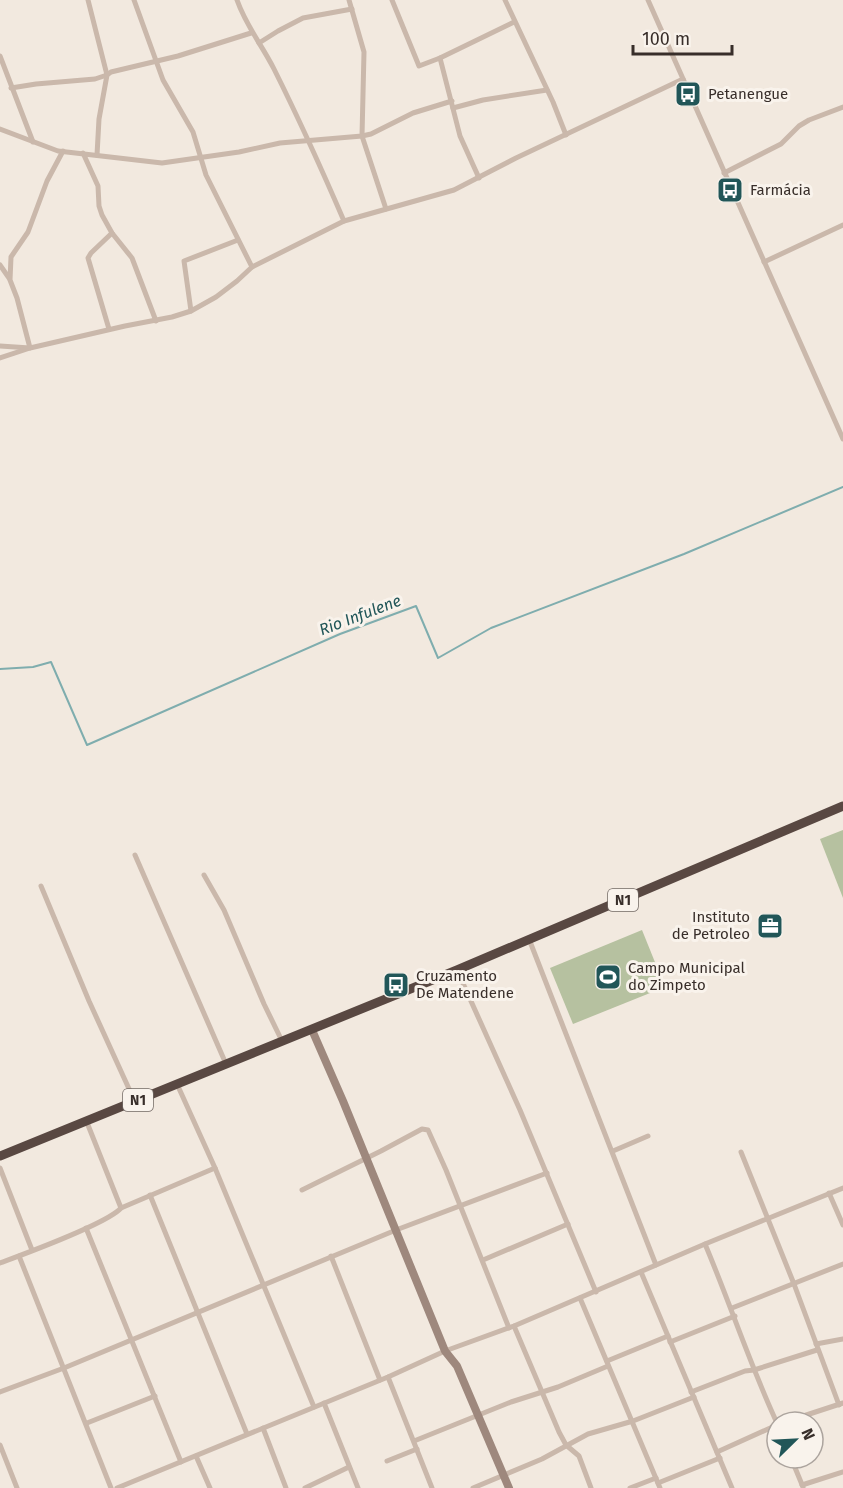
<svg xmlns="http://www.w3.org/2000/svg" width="843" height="1488" font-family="'Fira Sans',sans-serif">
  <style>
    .garden { fill: #b6c1a0 }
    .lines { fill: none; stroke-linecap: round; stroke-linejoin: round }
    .stream { stroke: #7fadae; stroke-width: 2 }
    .street { stroke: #cab8ab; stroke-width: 5 }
    .secondary { stroke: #9e887d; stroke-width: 8 }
    .highway { stroke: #594842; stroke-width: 9 }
    .labels { text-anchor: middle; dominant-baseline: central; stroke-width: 6; stroke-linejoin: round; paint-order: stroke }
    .shield { fill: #f9f3ec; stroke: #726964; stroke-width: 1.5 }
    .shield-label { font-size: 14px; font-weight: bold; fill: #382e2a }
    .poi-label { font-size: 15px; fill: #382e2a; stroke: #f9f3ec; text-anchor: start }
    .water-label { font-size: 16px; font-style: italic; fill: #215658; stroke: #f9f3ec }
  </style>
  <rect width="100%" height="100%" fill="#f2e9df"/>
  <g class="garden">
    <polygon points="843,830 843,898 820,839"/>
    <polygon points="642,930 665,987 573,1024 550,968"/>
  </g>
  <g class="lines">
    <polyline class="stream" points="0,669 33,667 51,662 87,745 340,634 416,606 438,658 491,628 684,554 843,487"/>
    <g class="street">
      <polyline points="134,0 163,80 193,132 206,175 252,267"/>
      <path d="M237,0C246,26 262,45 274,69C299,119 322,170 344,221"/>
      <polyline points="349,0 364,52 362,136 386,209"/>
      <polyline points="392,0 419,66 440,58 460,136 479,178"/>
      <polyline points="505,0 553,102 566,135"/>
      <polyline points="648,0 843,439"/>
      <polyline points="259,43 278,31 303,18 352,9"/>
      <polyline points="0,56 33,142"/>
      <polyline points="440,58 514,22"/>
      <polyline points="11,88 36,84 95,79 107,75 88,0"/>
      <polyline points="453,108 483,100 547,90"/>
      <polyline points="0,129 58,151 162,163 239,152 280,143 362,136 371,134 413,113 452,101"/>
      <polyline points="83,153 98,186 99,206 102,215 112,233 132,258 156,321"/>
      <polyline points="97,155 99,119 107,75 111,72 178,56 251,33"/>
      <polyline points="724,173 781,144 799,126 809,120 843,107"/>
      <polyline points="764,262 843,225"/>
      <polyline points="0,265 9,278"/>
      <polyline points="191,311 184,261 238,240"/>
      <polyline points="109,329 88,258 91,253 112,233"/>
      <polyline points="0,346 30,348 125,326 172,317 191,311 216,297 237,281 252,267 344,221 454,190 516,158 683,79"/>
      <polyline points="0,358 30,348 17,298 10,280 11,257 28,232 47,181 63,151"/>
      <polyline points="135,855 226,1064"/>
      <polyline points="204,875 224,910 264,1004 282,1041"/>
      <polyline points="41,886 89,1001 135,1102"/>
      <polyline points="529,939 656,1265"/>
      <polyline points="457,970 520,1110 596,1292"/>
      <polyline points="177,1084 215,1168 314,1407"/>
      <polyline points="86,1120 121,1208"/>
      <polyline points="613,1151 648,1136"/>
      <polyline points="741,1152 794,1284 839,1405"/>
      <polyline points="0,1168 32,1250"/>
      <polyline points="302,1190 381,1151 422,1129 428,1130 446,1170 509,1328"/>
      <polyline points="829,1193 843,1225"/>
      <polyline points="150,1195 247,1434"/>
      <polyline points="86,1228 181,1462"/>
      <path d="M705,1244C730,1303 750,1365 777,1423"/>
      <polyline points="19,1256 111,1488"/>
      <polyline points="331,1256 380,1380"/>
      <polyline points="483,1260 568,1224"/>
      <path d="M0,1263C24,1254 107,1224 121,1208L215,1168"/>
      <polyline points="641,1272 732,1488"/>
      <polyline points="580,1298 660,1488"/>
      <polyline points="732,1308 843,1264"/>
      <polyline points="514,1326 559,1432 566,1445 579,1456 591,1488"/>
      <polyline points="670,1342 735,1316"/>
      <polyline points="816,1344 843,1339"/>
      <polyline points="607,1361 668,1336"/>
      <polyline points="388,1377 432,1488"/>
      <polyline points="0,1392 64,1368 396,1230 547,1173"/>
      <polyline points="691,1392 745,1371 754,1370 817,1350"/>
      <polyline points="324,1403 358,1488"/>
      <polyline points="785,1422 843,1403"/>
      <polyline points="87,1423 155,1396"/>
      <polyline points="263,1428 286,1488"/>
      <polyline points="414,1441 511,1402 558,1387 608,1366"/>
      <polyline points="0,1445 17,1488"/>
      <polyline points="717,1452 777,1425"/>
      <polyline points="196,1456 210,1488"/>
      <polyline points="791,1458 803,1487"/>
      <polyline points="387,1461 417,1449"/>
      <polyline points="658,1483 720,1458"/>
      <polyline points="802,1485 843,1472"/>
      <polyline points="117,1488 388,1377 445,1351 514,1326 705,1244 843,1188"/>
      <polyline points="305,1488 349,1467"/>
      <polyline points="473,1488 542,1459 588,1434 633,1421 694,1397"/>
      <polyline points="630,1488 656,1478"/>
    </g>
    <polyline class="secondary" points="312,1030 343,1101 445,1351 457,1366 509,1488"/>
    <polyline class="highway" points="0,1156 457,970 843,806"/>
  </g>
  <defs>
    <g id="bus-square" transform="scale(1.35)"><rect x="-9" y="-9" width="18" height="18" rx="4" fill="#215658" stroke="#f9f3ec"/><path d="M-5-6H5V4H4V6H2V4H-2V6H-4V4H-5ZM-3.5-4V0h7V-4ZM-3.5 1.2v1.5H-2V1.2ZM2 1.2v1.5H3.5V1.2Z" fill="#fff"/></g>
    <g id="office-square" transform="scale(1.35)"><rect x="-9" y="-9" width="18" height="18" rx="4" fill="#215658" stroke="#f9f3ec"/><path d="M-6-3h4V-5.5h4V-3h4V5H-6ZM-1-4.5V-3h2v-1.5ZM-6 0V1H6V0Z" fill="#fff"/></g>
    <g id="stadium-square" transform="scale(1.35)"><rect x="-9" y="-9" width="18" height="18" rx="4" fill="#215658" stroke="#f9f3ec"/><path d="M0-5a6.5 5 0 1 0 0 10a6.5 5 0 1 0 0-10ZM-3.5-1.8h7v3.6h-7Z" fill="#fff"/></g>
  </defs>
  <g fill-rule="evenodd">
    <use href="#bus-square" x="688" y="94"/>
    <use href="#bus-square" x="730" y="190"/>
    <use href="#office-square" x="770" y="926"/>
    <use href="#stadium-square" x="608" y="977"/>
    <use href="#bus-square" x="396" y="985"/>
  </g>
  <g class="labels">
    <g class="shield">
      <rect x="608" y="889" width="30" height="22" rx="4.5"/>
      <rect x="123" y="1089" width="30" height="22" rx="4.5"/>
    </g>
    <g class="shield-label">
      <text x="623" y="900">N1</text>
      <text x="138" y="1100">N1</text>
    </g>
    <g class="poi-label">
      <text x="708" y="94">Petanengue</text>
      <text x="750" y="190">Farmácia</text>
      <text x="750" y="917" text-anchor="end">Instituto<tspan x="750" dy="17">de Petroleo</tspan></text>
      <text x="628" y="968">Campo Municipal<tspan x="628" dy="17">do Zimpeto</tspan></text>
      <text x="416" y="976">Cruzamento<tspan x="416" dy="17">De Matendene</tspan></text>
    </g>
    <g class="water-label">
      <text transform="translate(360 615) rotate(-21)">Rio Infulene</text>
    </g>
  </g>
  <g transform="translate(795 1440) rotate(66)"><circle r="28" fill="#f9f3ec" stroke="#aca49e" stroke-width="1.5"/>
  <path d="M0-4.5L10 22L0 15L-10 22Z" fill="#215658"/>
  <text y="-9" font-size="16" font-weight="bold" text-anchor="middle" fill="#382e2a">N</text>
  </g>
  <path d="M633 45v9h99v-9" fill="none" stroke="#382e2a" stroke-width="3"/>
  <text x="642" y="45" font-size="18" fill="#382e2a" stroke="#f9f3ec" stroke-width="4.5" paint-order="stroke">100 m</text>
</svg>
